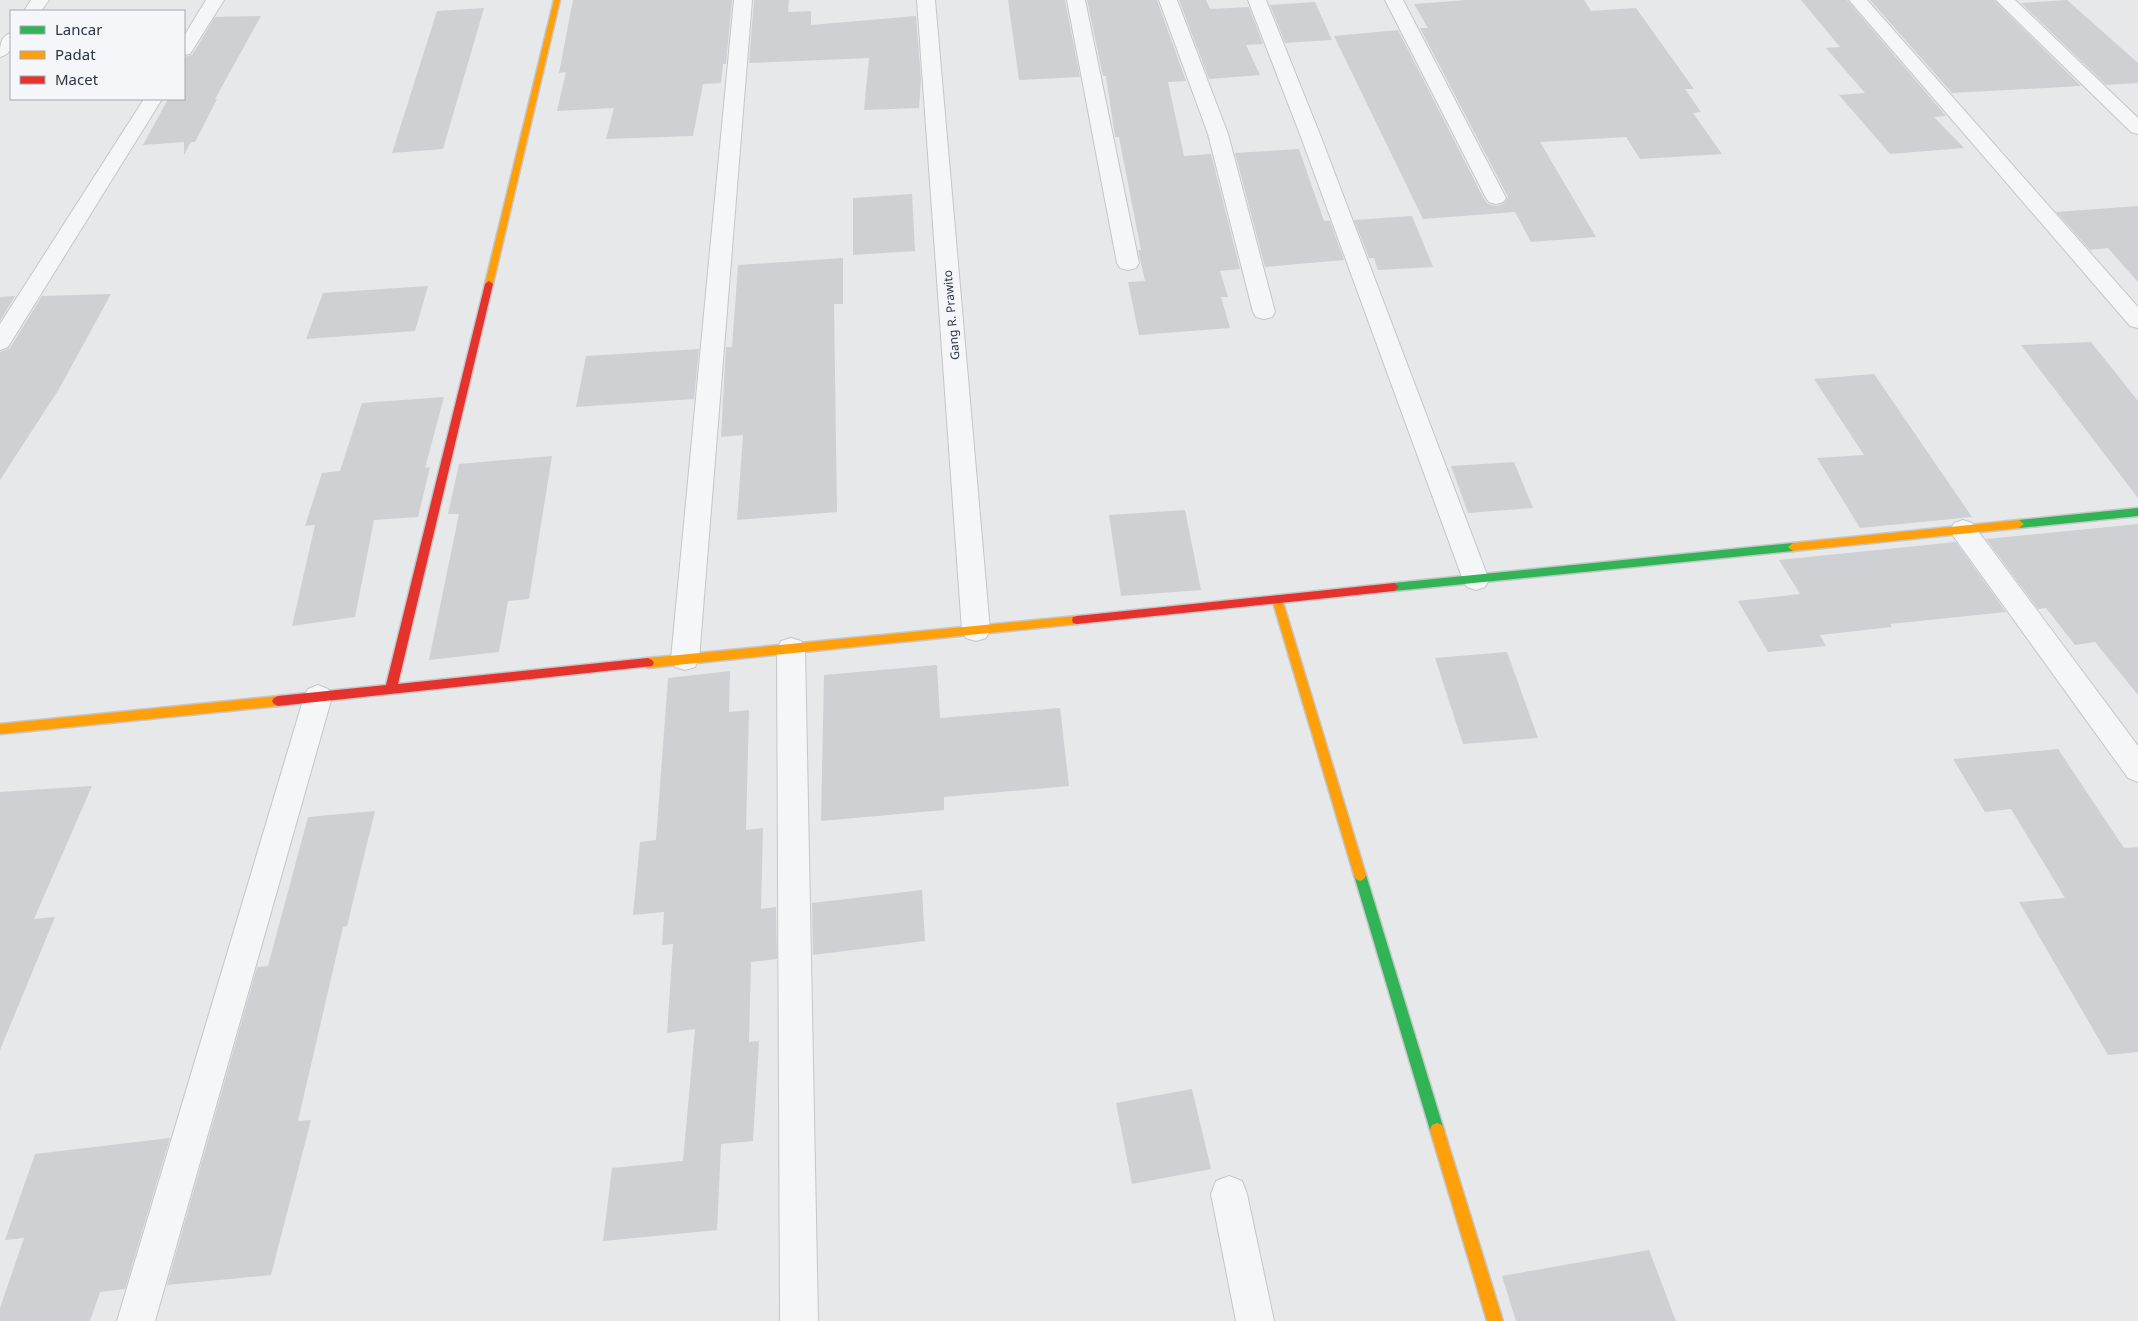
<svg xmlns="http://www.w3.org/2000/svg" width="2138" height="1321" font-family="'Noto Sans',sans-serif">
  <style>
    .building { fill: #ced0d3 }
    .lines { fill: none; stroke-linecap: round; stroke-linejoin: round }
    .street-casing { stroke: #c4c6c8; stroke-width: 2 }
    .fast-casing { stroke: #c4c6c8; stroke-width: 3 }
    .slow-casing { stroke: #c4c6c8; stroke-width: 3 }
    .jam-casing { stroke: #c4c6c8; stroke-width: 3 }
    .street { fill: #f5f6f7; fill-rule: evenodd }
    .fast { fill: #30b455; fill-rule: evenodd }
    .slow { fill: #ff9f0a; fill-rule: evenodd }
    .jam { fill: #e5322d; fill-rule: evenodd }
    .labels { text-anchor: middle; dominant-baseline: central; stroke-width: 4; stroke-linejoin: round; paint-order: stroke }
    .street-label { font-size: 12px; fill: #2b3445; stroke: #f4f6f9 }
  </style>
  <rect width="100%" height="100%" fill="#e6e8ea"/>
  <g class="building">
    <polygon points="573,0 732,0 726,64 723,64 721,83 703,84 693,136 606,139 614,108 557,111 566,72 559,73"/>
    <polygon points="754,0 789,0 788,12 811,11 811,25 916,16 921,79 919,108 864,110 869,58 749,63"/>
    <polygon points="1008,0 1065,0 1080,77 1019,80"/>
    <polygon points="1087,0 1157,0 1186,81 1168,82 1184,156 1211,154 1240,269 1220,271 1228,297 1221,297 1230,328 1139,335 1128,282 1145,281 1138,250 1141,250 1119,137 1115,137 1106,76 1103,76"/>
    <polygon points="1179,0 1206,0 1210,9 1249,7 1263,44 1246,45 1260,75 1209,79"/>
    <polygon points="1467,0 1584,0 1591,11 1636,8 1694,89 1685,89 1701,112 1693,113 1722,154 1640,159 1626,137 1540,142 1596,237 1531,242 1515,212 1423,219 1334,36 1398,30 1484,199 1488,204 1497,206 1504,203 1508,197 1420,28 1428,28 1414,4"/>
    <polygon points="1801,0 1847,0 1946,116 1934,117 1964,148 1890,154 1839,95 1865,93 1826,48 1840,47"/>
    <polygon points="1870,0 1994,0 2081,86 1952,93"/>
    <polygon points="2067,0 2138,63 2138,83 2106,85 2021,3"/>
    <polygon points="1315,2 1332,40 1285,43 1270,5"/>
    <polygon points="484,8 443,149 392,153 437,11"/>
    <polygon points="261,16 215,99 217,99 195,142 191,142 184,155 184,142 143,145 168,99 184,99 184,57 192,55 215,17"/>
    <polygon points="1299,149 1324,221 1330,221 1344,260 1265,267 1235,153"/>
    <polygon points="912,194 915,251 853,255 853,198"/>
    <polygon points="2138,206 2138,282 2108,248 2090,250 2056,212"/>
    <polygon points="1412,216 1433,267 1378,270 1374,258 1369,258 1354,220"/>
    <polygon points="843,258 843,304 834,304 837,512 737,520 743,435 721,437 726,347 732,347 738,265"/>
    <polygon points="428,286 415,331 306,339 323,293"/>
    <polygon points="111,294 59,389 0,480 0,352 10,348 42,296"/>
    <polygon points="15,296 0,321 0,297"/>
    <polygon points="2091,342 2138,401 2138,498 2021,345"/>
    <polygon points="699,349 694,399 576,407 586,356"/>
    <polygon points="1874,374 1972,517 1860,528 1817,458 1864,455 1814,379"/>
    <polygon points="444,397 425,468 430,467 418,517 374,520 355,617 292,626 315,525 305,526 322,473 340,471 362,403"/>
    <polygon points="552,456 529,599 508,601 499,652 429,660 459,514 448,514 459,464"/>
    <polygon points="1514,462 1533,508 1468,513 1451,466"/>
    <polygon points="1185,510 1201,590 1121,596 1109,515"/>
    <polygon points="2138,524 2138,695 2095,642 2075,645 2046,608 2038,609 1986,539"/>
    <polygon points="1956,542 2006,612 1890,624 1892,627 1820,635 1826,646 1768,652 1738,601 1800,594 1779,560"/>
    <polygon points="1507,652 1538,738 1463,744 1435,658"/>
    <polygon points="937,665 940,718 1060,708 1069,786 944,797 944,810 821,821 824,675"/>
    <polygon points="730,671 729,712 749,710 746,830 763,828 761,909 776,907 777,959 751,962 749,1042 759,1041 753,1141 721,1144 717,1230 603,1241 612,1168 683,1161 695,1029 667,1033 673,944 662,945 664,912 633,915 640,842 656,840 668,678"/>
    <polygon points="2058,749 2124,848 2138,847 2138,1052 2108,1055 2019,902 2065,898 2011,809 1985,812 1953,759"/>
    <polygon points="92,786 34,919 55,917 0,1050 0,792"/>
    <polygon points="375,811 347,926 343,927 298,1121 311,1120 271,1275 167,1285 257,967 268,966 308,817"/>
    <polygon points="922,890 925,941 813,955 812,903"/>
    <polygon points="1192,1089 1211,1169 1132,1184 1116,1103"/>
    <polygon points="170,1138 125,1289 100,1292 90,1321 0,1321 0,1308 24,1238 5,1240 35,1154"/>
    <polygon points="1649,1250 1676,1321 1516,1321 1502,1276"/>
  </g>
  <g class="lines">
    <g class="street-casing">
      <g id="street">
        <polygon points="31,0 49,0 41,11 24,11"/>
        <polygon points="206,0 224,0 190,54 184,55 184,36"/>
        <polygon points="734,0 752,0 699,659 695,667 685,670 675,667 671,659"/>
        <polygon points="917,0 935,0 990,630 986,638 976,641 966,638 962,630"/>
        <polygon points="1067,0 1085,0 1139,263 1136,268 1128,270 1120,268 1117,263"/>
        <polygon points="1159,0 1177,0 1228,134 1275,312 1272,317 1264,319 1256,317 1253,312 1208,134"/>
        <polygon points="1248,0 1266,0 1321,137 1489,580 1485,587 1476,590 1467,587 1463,580 1301,137"/>
        <polygon points="1385,0 1403,0 1506,198 1503,202 1496,204 1489,202 1486,198"/>
        <polygon points="1849,0 1867,0 2138,307 2138,328 2130,326"/>
        <polygon points="1996,0 2015,0 2138,118 2138,134 2131,132"/>
        <path d="M11,33C12,44 13,54 0,57C0,46 0,36 11,33Z"/>
        <polygon points="144,99 162,99 8,347 0,350 0,324"/>
        <polygon points="1963,520 1972,523 2138,746 2138,782 2128,778 1954,537 1950,530 1954,523"/>
        <polygon points="791,638 801,641 805,649 818,1321 780,1321 777,649 781,641"/>
        <polygon points="318,685 328,689 332,697 155,1321 117,1321 304,697 308,689"/>
        <polygon points="1229,1176 1242,1181 1247,1194 1274,1321 1236,1321 1211,1194 1216,1181"/>
      </g>
    </g>
    <g class="fast-casing">
      <g id="fast">
        <polygon points="2138,508 2138,516 2019,528 2014,524 2019,520"/>
        <polygon points="1793,543 1798,547 1793,551 1394,591 1389,587 1394,583"/>
        <polygon points="1360,869 1364,871 1366,875 1444,1130 1442,1135 1437,1137 1432,1135 1430,1130 1354,875 1356,871"/>
      </g>
    </g>
    <g class="slow-casing">
      <g id="slow">
        <polygon points="554,0 560,0 493,284 489,287 485,284"/>
        <polygon points="2019,520 2024,524 2019,528 1793,551 1788,547 1793,543"/>
        <polygon points="1277,595 1282,599 1366,875 1364,879 1360,881 1356,879 1354,875 1272,599"/>
        <polygon points="1077,616 1081,617 1082,620 1081,623 1077,624 648,668 644,666 642,663 644,660 648,658"/>
        <polygon points="278,696 282,698 284,701 282,704 278,706 0,734 0,724"/>
        <polygon points="1437,1123 1442,1125 1444,1130 1503,1321 1487,1321 1430,1130 1432,1125"/>
      </g>
    </g>
    <g class="jam-casing">
      <g id="jam">
        <polygon points="489,281 493,284 398,684 648,658 652,660 654,663 652,666 278,706 274,704 272,701 274,698 278,696 386,685 485,284"/>
        <polygon points="1394,583 1399,587 1394,591 1077,624 1073,623 1072,620 1073,617 1077,616"/>
      </g>
    </g>
    <use href="#street" class="street"/>
    <use href="#fast" class="fast"/>
    <use href="#slow" class="slow"/>
    <use href="#jam" class="jam"/>
  </g>
  <g class="labels">
    <g class="street-label">
      <text transform="translate(951 315) rotate(-95)">Gang R. Prawito</text>
    </g>
  </g>
  <rect x="10" y="10" width="175" height="90" fill="#f4f6f9" stroke="#a4a8b1"/>
  <rect x="20" y="26" width="25" height="8" fill="#30b455" stroke="#a4a8b1"/>
  <text x="55" y="35" font-size="15" fill="#2b3445">Lancar</text>
  <rect x="20" y="51" width="25" height="8" fill="#ff9f0a" stroke="#a4a8b1"/>
  <text x="55" y="60" font-size="15" fill="#2b3445">Padat</text>
  <rect x="20" y="76" width="25" height="8" fill="#e5322d" stroke="#a4a8b1"/>
  <text x="55" y="85" font-size="15" fill="#2b3445">Macet</text>
</svg>
